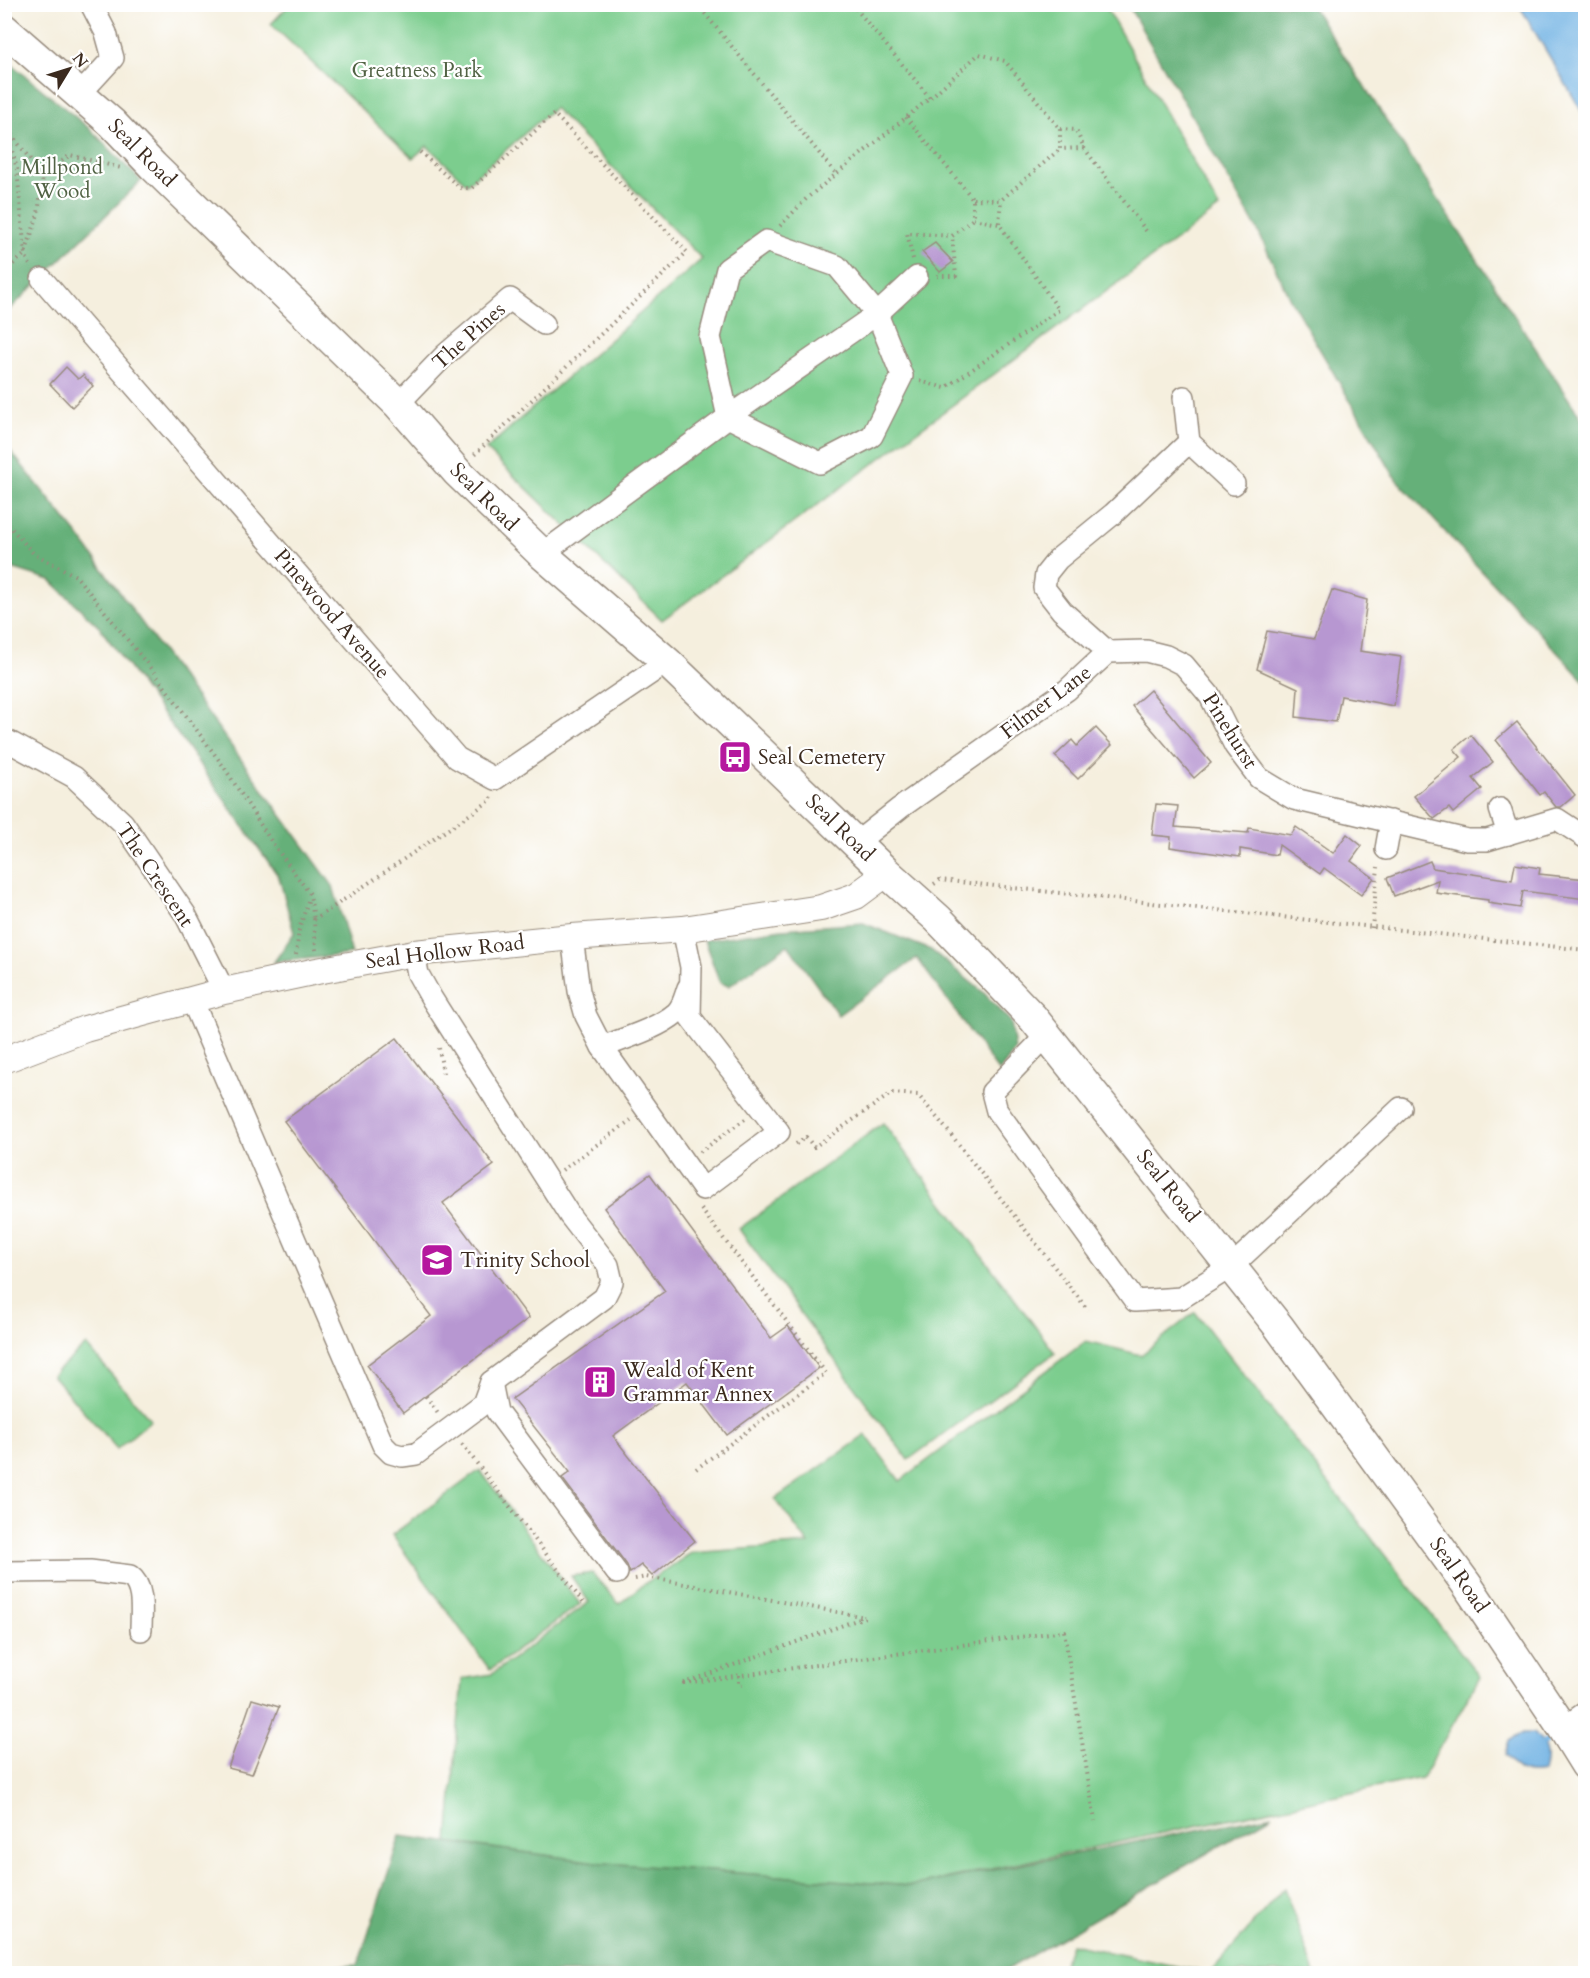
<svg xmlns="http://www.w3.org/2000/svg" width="1590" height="1978" font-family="Cardo,serif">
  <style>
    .green { fill: #7ccd8e; stroke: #5c7c56; stroke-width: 1.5 }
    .forest { fill: #65b079; stroke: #506d4c; stroke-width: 1.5 }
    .water { fill: #6db0e2; stroke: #546d80; stroke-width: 1.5 }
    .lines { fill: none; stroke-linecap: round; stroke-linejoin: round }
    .stream { stroke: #6db0e2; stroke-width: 6 }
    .building { fill: #b797d1 }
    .minor-casing { stroke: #988c7e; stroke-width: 24 }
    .major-casing { stroke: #988c7e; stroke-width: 28 }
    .highway-casing { stroke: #988c7e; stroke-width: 33 }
    .path { stroke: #988c7e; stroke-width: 4; stroke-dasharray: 1.5 4.5; stroke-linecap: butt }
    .minor { stroke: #fff; stroke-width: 21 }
    .major { stroke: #fff; stroke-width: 26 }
    .highway { stroke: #fff; stroke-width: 30 }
    .labels { text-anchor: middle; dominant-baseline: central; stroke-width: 4.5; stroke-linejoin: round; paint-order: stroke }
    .park-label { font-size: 21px; fill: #526345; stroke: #fff }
    .street-label { font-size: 21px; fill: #3b2a1e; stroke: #fff }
    .poi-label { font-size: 21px; fill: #3b2a1e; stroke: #fff; text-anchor: start }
  </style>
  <rect width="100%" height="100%" fill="#fff"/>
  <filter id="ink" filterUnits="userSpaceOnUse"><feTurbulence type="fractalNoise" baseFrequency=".0167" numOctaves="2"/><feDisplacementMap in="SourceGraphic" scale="12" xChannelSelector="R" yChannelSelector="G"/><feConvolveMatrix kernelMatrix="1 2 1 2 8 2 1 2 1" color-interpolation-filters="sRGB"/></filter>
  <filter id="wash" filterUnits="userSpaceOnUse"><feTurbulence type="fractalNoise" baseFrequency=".008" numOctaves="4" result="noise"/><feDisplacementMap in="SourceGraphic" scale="24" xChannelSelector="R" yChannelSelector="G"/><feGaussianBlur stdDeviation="1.35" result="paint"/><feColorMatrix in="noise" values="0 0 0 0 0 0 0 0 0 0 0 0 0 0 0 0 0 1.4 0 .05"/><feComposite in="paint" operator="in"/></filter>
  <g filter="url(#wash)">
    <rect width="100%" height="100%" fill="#f5efde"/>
    <g class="green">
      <polygon points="290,4 1105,5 1219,208 662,620 486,449 702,259 554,108 467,184 427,146 413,158 271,24"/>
      <polygon points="883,1123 1055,1353 908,1460 739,1229"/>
      <polygon points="1195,1312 1480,1677 1422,1778 911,1886 604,1863 448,1842 462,1679 492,1674 589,1602 571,1576 592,1573 619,1604 641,1586 691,1553 809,1544 775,1499 866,1435 900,1481 1086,1341 1141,1355"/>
      <polygon points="86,1345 151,1420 117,1449 52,1375"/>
      <polygon points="480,1470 580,1604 490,1670 392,1535"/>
      <polygon points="1284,1888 1315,1973 1210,1973"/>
      <polygon points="1071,1944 1209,1973 1060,1973"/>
    </g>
    <g class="forest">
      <polygon points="1128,5 1311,5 1585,424 1585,682 1396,479 1290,299 1257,229"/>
      <polygon points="5,59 90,129 141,181 5,314"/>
      <polygon points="4,443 78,535 333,886 352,954 274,962 294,933 279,877 187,747 100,628 50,580 5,566"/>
      <polygon points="863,923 931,950 983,992 1011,1022 1015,1050 999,1072 917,958 838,1015 788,945 729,986 720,983 704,940 782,929"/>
      <polygon points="1273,1815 1001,1973 228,1973 358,1965 400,1836 604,1863 911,1886"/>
    </g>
    <g class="water">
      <polygon points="1519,5 1585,5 1585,117"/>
      <path d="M1522,1733H1534C1546,1745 1549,1755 1544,1772C1523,1776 1518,1771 1505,1755L1509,1741Z"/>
    </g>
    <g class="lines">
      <g class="stream">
        <polyline points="1574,1729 1586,1728"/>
        <polyline points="1544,1743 1559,1734"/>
      </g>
    </g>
    <g id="blocks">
      <g class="building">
        <polygon points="935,243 953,262 940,272 922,252"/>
        <polygon points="66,367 78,379 83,375 93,386 72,407 50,384"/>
        <polygon points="1332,590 1367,600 1360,651 1401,657 1394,706 1341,696 1336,722 1296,717 1298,688 1257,669 1267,631 1314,639"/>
        <polygon points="1150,690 1211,763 1194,778 1132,706"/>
        <polygon points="1517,722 1575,795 1561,807 1556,807 1544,792 1540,795 1496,740"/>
        <polygon points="1096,728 1112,745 1078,779 1055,756 1072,740 1077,746"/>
        <polygon points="1471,735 1493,762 1473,778 1482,789 1453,813 1449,808 1434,819 1414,796 1461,757 1454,749"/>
        <polygon points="1156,804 1178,806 1175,827 1248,833 1249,828 1291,835 1296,827 1333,853 1347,834 1362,846 1351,861 1374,878 1361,895 1324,868 1320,874 1279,845 1277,855 1240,849 1240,857 1170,847 1171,837 1152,835"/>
        <polygon points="1430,861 1433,868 1512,880 1515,864 1540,868 1539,874 1586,879 1586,899 1523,891 1520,908 1488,903 1488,900 1436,893 1438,880 1394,896 1387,878"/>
        <polygon points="397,1038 494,1165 443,1203 529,1318 403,1413 367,1365 431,1316 284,1121"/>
        <polygon points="650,1174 771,1338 788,1326 819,1368 727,1435 687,1382 613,1436 695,1541 652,1576 641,1565 630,1573 627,1565 562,1478 570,1472 512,1399 665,1291 604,1208"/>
        <polygon points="252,1699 279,1707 252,1774 228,1768"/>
      </g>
    </g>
  </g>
  <g filter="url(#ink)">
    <use href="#blocks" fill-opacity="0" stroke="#988c7e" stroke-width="1.5"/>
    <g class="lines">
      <g class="minor-casing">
        <g id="minor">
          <polyline points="80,94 113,58 106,33 91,4"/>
          <polygon points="766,241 837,266 877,314 728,417 710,337 727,269"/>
          <polyline points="42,279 457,758 495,779 667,662"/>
          <polyline points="1184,397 1189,442 1234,484"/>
          <polyline points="398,404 445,355 510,299 544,324"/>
          <polyline points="542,554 728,417 820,463 872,436 902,376 877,314 917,277"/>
          <polyline points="1108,652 1146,651 1166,656 1184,665 1210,696 1235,746 1259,778 1294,799 1467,840 1487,840 1557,819 1586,838"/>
          <polyline points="4,739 74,777 123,823 185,914 224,991"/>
          <polyline points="1500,809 1508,834"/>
          <polyline points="856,843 900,808 1067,690 1108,652 1062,611 1044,588 1046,574 1058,559 1113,514 1189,442"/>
          <polyline points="1386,849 1391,821"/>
          <polyline points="572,937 579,991 586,1016 602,1047 703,1189 779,1132 690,1017 691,967 683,929"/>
          <polyline points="192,1000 383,1445 391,1453 402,1456 416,1454 483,1404 491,1382 604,1298 612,1282 608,1265 570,1216 432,999 418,974 414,953"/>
          <polyline points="1047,1035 992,1092 997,1111 1135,1301 1181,1298 1232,1266 1401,1108"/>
          <path d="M602,1047C623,1039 659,1028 676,1013C683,1007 685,996 688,988"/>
          <polyline points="491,1382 497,1412 617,1573"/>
          <path d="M4,1572L90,1571L130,1576C145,1587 141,1613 141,1630"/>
          <polyline points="1563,1728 1586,1712"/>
        </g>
      </g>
      <g class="major-casing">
        <polyline id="major" points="4,1060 85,1029 143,1013 224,991 317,971 414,953 572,937 683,929 821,908 856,896 887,873"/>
      </g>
      <g class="highway-casing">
        <polyline id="highway" points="4,29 112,123 153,166 398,404 457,472 542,554 667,662 887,873 938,919 1033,1018 1279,1327 1467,1585 1563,1728 1586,1765"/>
      </g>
      <g class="path">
        <polyline points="697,4 837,175"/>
        <polyline points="852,4 930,98"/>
        <polyline points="906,117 973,199 973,219 999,224"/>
        <polyline points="4,125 43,176"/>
        <polyline points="6,128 17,169 25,254 30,265"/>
        <polyline points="1084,148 1147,232"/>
        <polyline points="420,152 460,188 472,188 554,114 687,252 474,455"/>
        <polyline points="973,199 1001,200 1060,149"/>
        <polyline points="780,226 807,198 930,98 979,54 1005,61 1060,129 1060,149 1084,148 1076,130 1060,129"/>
        <polyline points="4,258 10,266"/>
        <polyline points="913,259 907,233 952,236 973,219"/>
        <polyline points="4,272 25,254 38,214 43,176 70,155 121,168"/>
        <polyline points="937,276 956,276 952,236"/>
        <polyline points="920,381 945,388 1059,310 999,224 1001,200"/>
        <polyline points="4,520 33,553 76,576 156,675 224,767 271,841 310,894 314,920"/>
        <polyline points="934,884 940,880 1586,950"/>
        <polyline points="1372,928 1378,867"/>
        <polyline points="316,950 314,920 491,800 492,797"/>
        <polyline points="296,955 299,930 309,898"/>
        <polyline points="439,1048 443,1074"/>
        <polyline points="796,1144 806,1137 814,1147 892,1093 918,1095 949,1132 1088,1310"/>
        <polyline points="700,1152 745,1119"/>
        <polyline points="562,1170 631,1120"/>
        <polyline points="426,1396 439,1414"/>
        <polyline points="462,1444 585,1605"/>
        <polyline points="696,1469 826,1373 701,1209"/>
        <polyline points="635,1579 646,1577 865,1617 684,1683 1064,1631 1095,1821"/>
        <polyline points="739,1675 739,1685 746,1684"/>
      </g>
      <use href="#minor" class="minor"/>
      <use href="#major" class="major"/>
      <use href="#highway" class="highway"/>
    </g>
  </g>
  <defs>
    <g id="bus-square" transform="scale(1.725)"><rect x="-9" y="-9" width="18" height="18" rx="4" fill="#b5179e" stroke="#fff"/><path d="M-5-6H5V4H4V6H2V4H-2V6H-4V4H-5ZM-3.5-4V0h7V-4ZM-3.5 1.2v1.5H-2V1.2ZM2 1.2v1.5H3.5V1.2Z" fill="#fff"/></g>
    <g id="school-square" transform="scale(1.725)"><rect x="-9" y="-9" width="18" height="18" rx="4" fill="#b5179e" stroke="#fff"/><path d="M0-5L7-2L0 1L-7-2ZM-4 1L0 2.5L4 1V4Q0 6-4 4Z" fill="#fff"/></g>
    <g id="building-square" transform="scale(1.725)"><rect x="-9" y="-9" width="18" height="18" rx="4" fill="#b5179e" stroke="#fff"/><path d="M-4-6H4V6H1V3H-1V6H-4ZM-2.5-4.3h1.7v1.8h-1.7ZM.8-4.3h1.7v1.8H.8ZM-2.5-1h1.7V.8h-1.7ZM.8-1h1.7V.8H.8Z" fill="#fff"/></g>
  </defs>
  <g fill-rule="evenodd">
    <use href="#bus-square" x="735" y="757"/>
    <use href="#school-square" x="437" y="1260"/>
    <use href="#building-square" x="600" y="1382"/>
  </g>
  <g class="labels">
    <g class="park-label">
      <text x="417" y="70">Greatness Park</text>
      <text x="62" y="167">Millpond<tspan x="62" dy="24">Wood</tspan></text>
    </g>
    <g class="street-label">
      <text transform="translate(142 153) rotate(45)">Seal Road</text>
      <text transform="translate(469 336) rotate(-42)">The Pines</text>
      <text transform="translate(484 497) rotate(45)">Seal Road</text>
      <text transform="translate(332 614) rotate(49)">Pinewood Avenue</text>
      <text transform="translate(1046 702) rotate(-37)">Filmer Lane</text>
      <text transform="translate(1230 731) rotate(58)">Pinehurst</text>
      <text transform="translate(840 828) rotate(44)">Seal Road</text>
      <text transform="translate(155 875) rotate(56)">The Crescent</text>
      <text transform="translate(445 952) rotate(-7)">Seal Hollow Road</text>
      <text transform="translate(1168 1186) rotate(51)">Seal Road</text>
      <text transform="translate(1459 1575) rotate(55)">Seal Road</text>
    </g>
    <g class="poi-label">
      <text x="758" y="757">Seal Cemetery</text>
      <text x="460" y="1260">Trinity School</text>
      <text x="623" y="1370">Weald of Kent<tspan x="623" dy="24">Grammar Annex</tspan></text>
    </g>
  </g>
  <rect width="1590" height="1978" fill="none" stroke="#fff" stroke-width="24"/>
  <g transform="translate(69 69) rotate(52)" stroke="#ffffff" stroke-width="4.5" paint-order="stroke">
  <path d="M0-4.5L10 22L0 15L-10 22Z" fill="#3b2a1e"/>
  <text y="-9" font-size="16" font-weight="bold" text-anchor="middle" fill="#3b2a1e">N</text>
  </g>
</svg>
